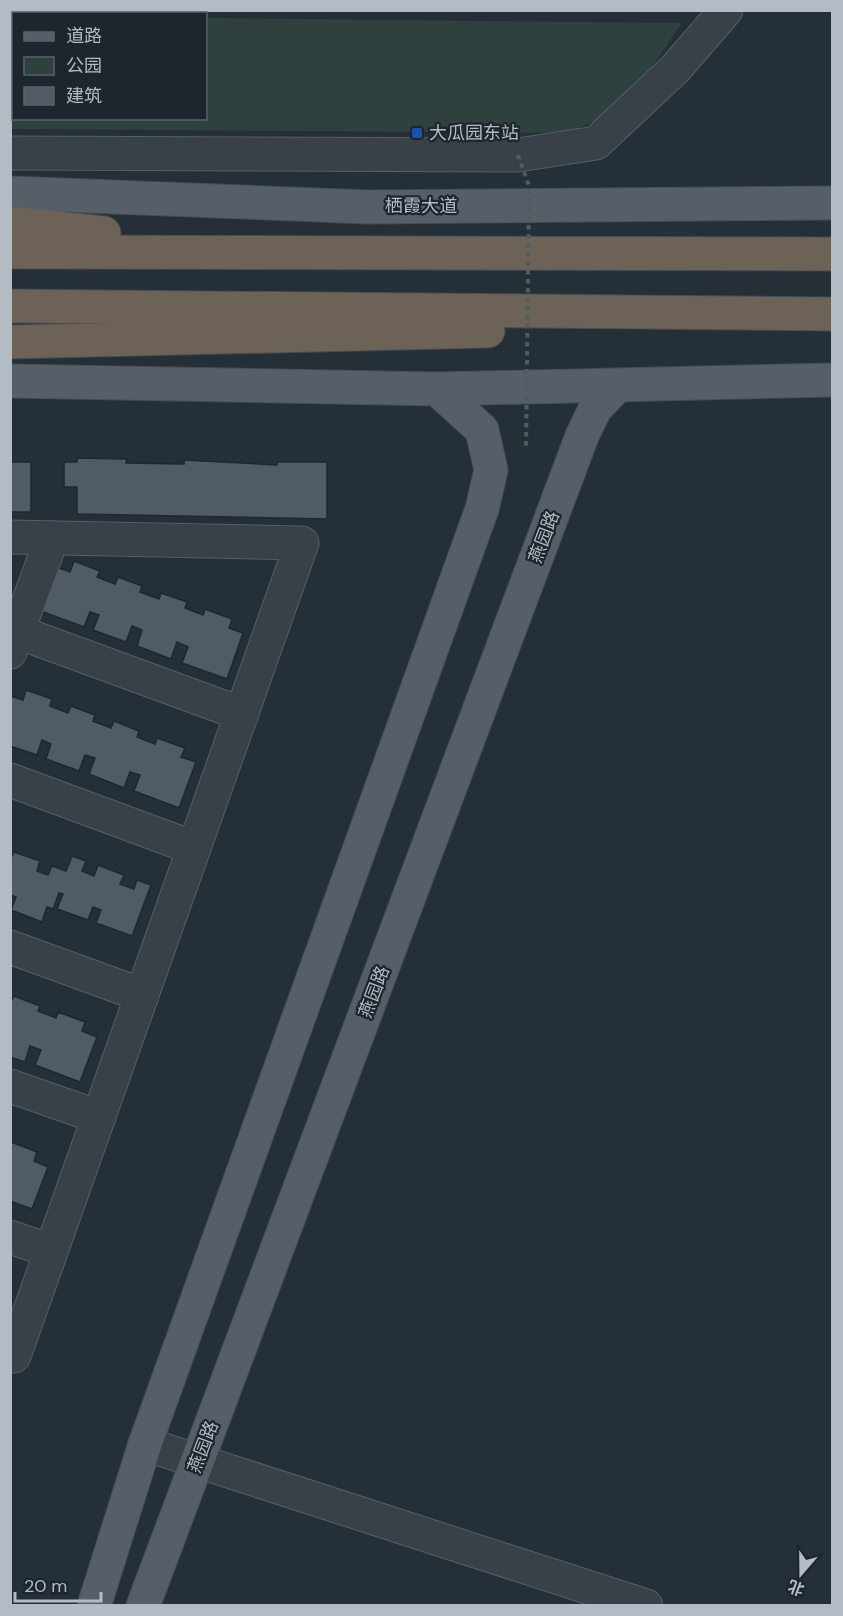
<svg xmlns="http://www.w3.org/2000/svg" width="843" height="1616" font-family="'DM Sans','Noto Sans SC',sans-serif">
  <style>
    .green { fill: #2e413f }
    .building { fill: #505b66; stroke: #1f272f; stroke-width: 1.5 }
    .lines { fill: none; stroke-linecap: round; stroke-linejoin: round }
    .minor-casing { stroke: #565e66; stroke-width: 35 }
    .major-casing { stroke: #444c54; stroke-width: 35 }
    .highway-casing { stroke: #434b53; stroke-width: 35 }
    .minor { stroke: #384048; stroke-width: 33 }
    .major { stroke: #565f68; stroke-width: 33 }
    .highway { stroke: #6d6256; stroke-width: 33 }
    .path-bridge { stroke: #4d5e5e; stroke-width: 4; stroke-dasharray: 4.5 4.5; stroke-linecap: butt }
    .transit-dot { fill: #1a4fb4; stroke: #1d252d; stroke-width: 2 }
    .labels { text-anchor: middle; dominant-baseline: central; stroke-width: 4.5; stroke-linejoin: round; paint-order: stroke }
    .poi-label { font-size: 18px; fill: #b3bbc4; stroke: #1d252d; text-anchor: start }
    .street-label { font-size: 18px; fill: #b3bbc4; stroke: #1d252d }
  </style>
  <rect width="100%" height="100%" fill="#252f37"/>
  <polygon class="green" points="11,16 14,16 14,118 206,118 206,18 682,23 623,109 567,133 11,129"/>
  <g class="building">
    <polygon points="77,458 127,459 126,463 184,464 184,460 277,465 277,462 327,462 327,519 77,514 77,487 64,487 64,462 77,462"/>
    <rect x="10" y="462" width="21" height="50"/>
    <polygon points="74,561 100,571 97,577 115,584 118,577 142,586 140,592 159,599 161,593 187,602 185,608 203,615 205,609 232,619 229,628 243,633 227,679 182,663 188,647 177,642 171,659 137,646 142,630 132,626 126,642 93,630 99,615 90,612 84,627 38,610 54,566 70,572"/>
    <polygon points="26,690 52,699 50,706 68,713 71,706 95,715 93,721 111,728 114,721 139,731 137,737 155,744 157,738 185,748 181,757 196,762 179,808 134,791 140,775 130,772 124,788 89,774 95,758 85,755 79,771 46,759 51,744 42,740 37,755 10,746 10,696 23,700"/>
    <polygon points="14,852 40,861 37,871 48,875 52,866 66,871 72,856 86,861 82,871 94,876 98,865 124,875 120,884 134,889 137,880 151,885 132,936 96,923 101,910 93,907 88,920 57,909 63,894 59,893 53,909 47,907 42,922 11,910 16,897 10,895 10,860"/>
    <polygon points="14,996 40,1006 38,1011 56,1018 58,1012 85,1022 82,1031 97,1037 80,1082 35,1065 41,1050 30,1046 25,1062 10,1057 10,1002"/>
    <polygon points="11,1142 37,1152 34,1161 48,1167 32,1209 10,1201"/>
  </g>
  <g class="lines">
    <g class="minor-casing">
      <g id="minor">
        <polyline points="10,153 518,155 596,143 675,69 726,10"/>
        <polyline points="10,537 302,543 14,1356 10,1356"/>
        <polyline points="18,632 242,714"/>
        <polyline points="10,652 52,538"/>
        <polyline points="10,780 194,848"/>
        <polyline points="10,947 142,995"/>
        <polyline points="10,1086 99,1117"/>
        <polyline points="10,1237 51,1251"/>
        <polyline points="145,1444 646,1606"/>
      </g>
    </g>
    <g class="major-casing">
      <g id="major">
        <polyline points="10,193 369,207 832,203"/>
        <polyline points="10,381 437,389 832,380"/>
        <polyline points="94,1606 145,1444 482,509 491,470 482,430 437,389"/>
        <polyline points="143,1606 582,436 595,409 617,386"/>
      </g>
    </g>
    <g class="highway-casing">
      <g id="highway">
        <polyline points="10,223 104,233"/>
        <polyline points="10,252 832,254"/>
        <polyline points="10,306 832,314"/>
        <polyline points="10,342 488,331"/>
      </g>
    </g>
    <use href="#minor" class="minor"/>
    <use href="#major" class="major"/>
    <use href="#highway" class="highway"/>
    <polyline class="path-bridge" points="518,155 529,186 526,450"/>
  </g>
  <rect class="transit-dot" x="411" y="127" width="12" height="12" rx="3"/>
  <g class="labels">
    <g class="poi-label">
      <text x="429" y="133">大瓜园东站</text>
    </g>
    <g class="street-label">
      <text x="421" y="206">栖霞大道</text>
      <text transform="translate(544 537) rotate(-69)">燕园路</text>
      <text transform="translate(374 992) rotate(-69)">燕园路</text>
      <text transform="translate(203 1447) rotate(-69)">燕园路</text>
    </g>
  </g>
  <rect width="843" height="1616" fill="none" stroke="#b3bbc4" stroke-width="24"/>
  <rect x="12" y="12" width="195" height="108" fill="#1d252d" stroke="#596169" stroke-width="1.5"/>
  <rect x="24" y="32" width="30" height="9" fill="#565f68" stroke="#596169" stroke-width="1.5"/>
  <text x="66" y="42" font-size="18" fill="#b3bbc4">道路</text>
  <rect x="24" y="57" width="30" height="18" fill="#2e413f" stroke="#596169" stroke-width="1.5"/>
  <text x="66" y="72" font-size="18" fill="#b3bbc4">公园</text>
  <rect x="24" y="87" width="30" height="18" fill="#505b66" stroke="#596169" stroke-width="1.5"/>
  <text x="66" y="102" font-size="18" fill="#b3bbc4">建筑</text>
  <g transform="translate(801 1574) rotate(200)" stroke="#1d252d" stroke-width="4.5" paint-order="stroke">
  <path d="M0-4.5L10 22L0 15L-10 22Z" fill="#b3bbc4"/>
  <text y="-9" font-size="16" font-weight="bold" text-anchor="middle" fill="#b3bbc4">北</text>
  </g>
  <path d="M15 1592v9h86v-9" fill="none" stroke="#b3bbc4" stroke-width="3"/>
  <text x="24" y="1592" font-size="18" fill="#b3bbc4" stroke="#1d252d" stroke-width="4.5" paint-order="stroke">20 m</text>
</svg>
